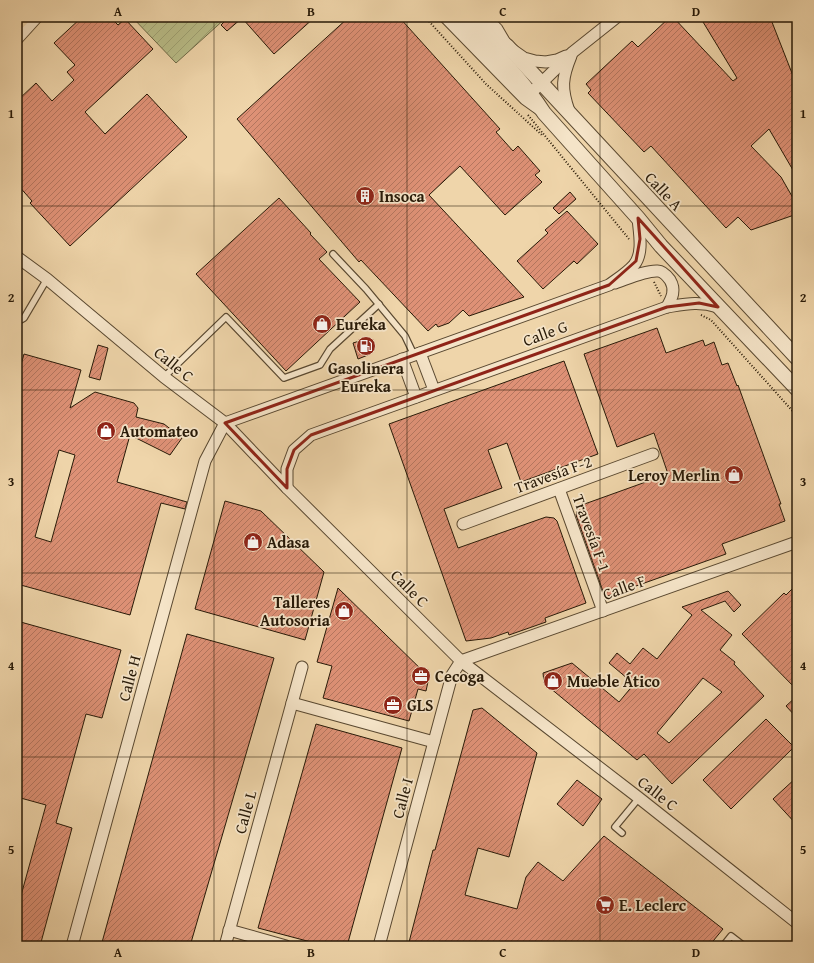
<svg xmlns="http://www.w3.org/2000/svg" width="814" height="963" font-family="'Gentium Book Plus',serif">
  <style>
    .garden { fill: url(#garden-furrows); stroke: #706b48 }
    .building { fill: url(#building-hatch); stroke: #271907; fill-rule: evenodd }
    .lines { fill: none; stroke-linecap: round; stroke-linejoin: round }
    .service-casing { stroke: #594830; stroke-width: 8 }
    .minor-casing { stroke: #594830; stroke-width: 13 }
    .tertiary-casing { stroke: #594830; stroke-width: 16 }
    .trunk-casing { stroke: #271907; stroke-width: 21 }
    .path { stroke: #271907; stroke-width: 2; stroke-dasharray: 1 2; stroke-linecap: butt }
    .service { stroke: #f5e4c8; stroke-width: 5.5 }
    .minor { stroke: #f5e4c8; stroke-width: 11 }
    .tertiary { stroke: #f5e4c8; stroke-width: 14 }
    .trunk { stroke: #efd5aa; stroke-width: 19 }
    .marked { fill: none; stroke: #8f2418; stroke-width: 3; stroke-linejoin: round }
    .grid { fill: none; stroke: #271907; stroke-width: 1; stroke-opacity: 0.55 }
    .labels { text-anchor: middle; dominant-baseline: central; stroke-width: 3.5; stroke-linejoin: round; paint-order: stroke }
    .street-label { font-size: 16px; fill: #271907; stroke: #f5e4c8 }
    .poi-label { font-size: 16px; font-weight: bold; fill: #271907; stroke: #f5e4c8; text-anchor: start }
    .neatline { fill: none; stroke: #271907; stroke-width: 1.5 }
    .grid-label { font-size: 13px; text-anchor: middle; font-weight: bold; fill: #271907 }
  </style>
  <defs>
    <pattern id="garden-furrows" width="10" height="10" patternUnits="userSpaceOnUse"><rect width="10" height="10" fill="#b9bd88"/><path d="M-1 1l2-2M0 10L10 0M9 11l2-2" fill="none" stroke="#9fa274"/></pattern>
    <pattern id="building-hatch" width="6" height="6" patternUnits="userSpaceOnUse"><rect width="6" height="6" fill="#de9176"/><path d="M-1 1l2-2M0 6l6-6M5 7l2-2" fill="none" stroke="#b4765f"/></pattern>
  </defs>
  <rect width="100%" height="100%" fill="#efd5aa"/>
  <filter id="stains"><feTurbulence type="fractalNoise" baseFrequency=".005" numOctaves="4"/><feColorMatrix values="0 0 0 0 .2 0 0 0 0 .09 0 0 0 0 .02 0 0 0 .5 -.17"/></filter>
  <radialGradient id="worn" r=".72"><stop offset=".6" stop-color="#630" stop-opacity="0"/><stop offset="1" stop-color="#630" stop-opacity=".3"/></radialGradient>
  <polygon class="garden" points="132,17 227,17 176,63"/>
  <g class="building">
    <polygon points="82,17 110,17 118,25 125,19 153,49 85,112 105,134 147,94 187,137 70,246 30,203 32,201 17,184 17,101 36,83 52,101 74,80 67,72 75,65 54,43"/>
    <polygon points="229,17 315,17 274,54 242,18 227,31 221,25"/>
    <polygon points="349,17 399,17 500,129 496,132 513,151 518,146 540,171 535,175 542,182 505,215 460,166 429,195 524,297 469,316 463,310 449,323 438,327 436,324 428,331 361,260 359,262 237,119"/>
    <polygon points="670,17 673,17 733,81 737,78 700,17 770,17 797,86 797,177 769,129 751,146 781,177 797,205 797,214 751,230 738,217 726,228 651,146 644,152 588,93 591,90 586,84 632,41 638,47"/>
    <polygon points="570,192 576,199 559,214 553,208"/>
    <polygon points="279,198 311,233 310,234 327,252 319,259 360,302 286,371 196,274"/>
    <polygon points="567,211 598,244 577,264 574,261 543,289 517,261 548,233 545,230"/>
    <polygon points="657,328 666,353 703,340 705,346 714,342 722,365 728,363 737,386 738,385 781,504 779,504 785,521 722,544 726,554 605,597 576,515 579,506 668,474 654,433 617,447 584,354"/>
    <polygon points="363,340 368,355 358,359 353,343"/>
    <polygon points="98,345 108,348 100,380 89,377"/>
    <path d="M24,354L81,370L70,408L95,392L134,403L138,408L136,417L164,424L182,438L170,455L130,435L117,482L187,502L185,509L161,503L130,615L17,584V534L22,517L17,515V379ZM59,450L75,455L51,542L35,537Z"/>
    <polygon points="564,361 598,454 521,482 507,443 488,450 502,488 444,509 458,548 546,517 554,518 557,521 586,603 545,618 546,622 509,635 508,632 491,638 466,641 389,424"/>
    <polygon points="225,501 261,511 324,572 305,640 195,609"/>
    <polygon points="797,584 797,690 742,634 784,593 786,595"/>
    <polygon points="338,588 429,677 426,691 418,689 409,721 323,698 332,666 317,662"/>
    <path d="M728,591L741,605L734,612L725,601L701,610L732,635L720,650L735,662L734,664L764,696L672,784L644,754L637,760L544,683L543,673L572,663L619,702L634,684L609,663L617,653L630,664L643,648L657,659L692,615L682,607ZM703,678L722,692L669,743L657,733Z"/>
    <polygon points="17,621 121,650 102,718 86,714 56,823 72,828 40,946 17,946 17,910 46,805 17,797"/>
    <polygon points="187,634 274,658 190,946 101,946"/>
    <polygon points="797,696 797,718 786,706"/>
    <polygon points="482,708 537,753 509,857 478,848 465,895 517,909 526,877 538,862 563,881 604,836 723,929 709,946 408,946 433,850 435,850 473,710"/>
    <polygon points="766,719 794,747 731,809 703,780"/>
    <polygon points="316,724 402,748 347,946 326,946 258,928"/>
    <polygon points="797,777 797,825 773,799"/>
    <polygon points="577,780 602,799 583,826 557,804"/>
  </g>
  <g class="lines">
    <g class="service-casing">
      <g id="service">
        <polyline points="333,254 366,289 405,336 414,355"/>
        <polyline points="17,322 24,318 47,279"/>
        <polyline points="164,377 226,317 284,378 320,365 330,349 379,304"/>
        <polyline points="622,833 615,827 639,798"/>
        <polyline points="723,946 731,936 744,946"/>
      </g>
    </g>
    <g class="minor-casing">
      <g id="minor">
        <polyline points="445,17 525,99 539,109"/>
        <polyline points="485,17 497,29 507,46 524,58 535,61 546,62 557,60 566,56"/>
        <polyline points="17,39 37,17"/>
        <polyline points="531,93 573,52 617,17"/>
        <path d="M569,111C561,88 562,78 571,56"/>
        <polyline points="17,257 47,279 164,377 225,423 287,488 461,661 639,798 797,923"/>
        <path d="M615,283C627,279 646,270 658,271C663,271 667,276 670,280C676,290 672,298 667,307"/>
        <polyline points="420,353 434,390"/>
        <polyline points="402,359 416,397"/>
        <path d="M225,423L609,285C617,279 627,273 634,265C644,253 639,232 638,218"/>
        <path d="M287,488V469L294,450L311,435L667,307C686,304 699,301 718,307"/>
        <polyline points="559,489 603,611"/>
        <polyline points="463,524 653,454"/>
        <polyline points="461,661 797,542"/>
        <polyline points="292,703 434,742"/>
        <polyline points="229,930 286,946"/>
        <polyline points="72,946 205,461 225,423"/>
        <polyline points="225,946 302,667"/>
        <polyline points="379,946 452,675 461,661"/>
      </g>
    </g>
    <g class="tertiary-casing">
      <g id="tertiary">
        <path d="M461,17C490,48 521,77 544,113L638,218L661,246L797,389"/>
        <polyline points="478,22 491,34 507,46 797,358"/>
      </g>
    </g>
    <g class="trunk-casing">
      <polyline id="trunk" points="17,20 20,17"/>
    </g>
    <g class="path">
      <polyline points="425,17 486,84 543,136"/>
      <polyline points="528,115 629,239"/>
      <polyline points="654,282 661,296"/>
      <polyline points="701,315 711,320 797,416"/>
    </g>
    <use href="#service" class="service"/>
    <use href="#minor" class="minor"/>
    <use href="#tertiary" class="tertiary"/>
    <use href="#trunk" class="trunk"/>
  </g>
  <path class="marked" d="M638,218L718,307L699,303L667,307L311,435L294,450L287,469V488L225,423L609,285L636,261L640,239Z"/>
  <path class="grid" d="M214,17V946M407,17V946M600,17V946M17,206H797M17,390H797M17,573H797M17,757H797"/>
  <defs>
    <g id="building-disc" transform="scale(1)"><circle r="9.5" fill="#8f2418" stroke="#f5e4c8"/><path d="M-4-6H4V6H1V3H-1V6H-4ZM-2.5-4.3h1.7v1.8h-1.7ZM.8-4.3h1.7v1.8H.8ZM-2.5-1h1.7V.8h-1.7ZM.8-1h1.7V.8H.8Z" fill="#fff"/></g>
    <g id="shop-disc" transform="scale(1)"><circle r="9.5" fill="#8f2418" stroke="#f5e4c8"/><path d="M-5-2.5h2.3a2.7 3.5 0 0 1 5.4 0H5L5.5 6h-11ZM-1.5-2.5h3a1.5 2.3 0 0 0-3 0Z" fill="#fff"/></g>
    <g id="fuel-disc" transform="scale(1)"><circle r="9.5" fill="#8f2418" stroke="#f5e4c8"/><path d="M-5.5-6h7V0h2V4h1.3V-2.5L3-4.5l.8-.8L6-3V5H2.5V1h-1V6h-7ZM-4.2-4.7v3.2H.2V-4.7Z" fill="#fff"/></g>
    <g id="office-disc" transform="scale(1)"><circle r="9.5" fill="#8f2418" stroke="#f5e4c8"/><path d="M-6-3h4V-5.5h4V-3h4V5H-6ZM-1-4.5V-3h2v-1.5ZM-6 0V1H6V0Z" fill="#fff"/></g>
    <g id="supermarket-disc" transform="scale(1)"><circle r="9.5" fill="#8f2418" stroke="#f5e4c8"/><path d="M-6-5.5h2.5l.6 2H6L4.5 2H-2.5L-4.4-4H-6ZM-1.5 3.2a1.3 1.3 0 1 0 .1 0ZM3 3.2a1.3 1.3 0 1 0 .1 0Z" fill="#fff"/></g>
  </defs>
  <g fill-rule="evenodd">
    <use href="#building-disc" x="365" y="196"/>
    <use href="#shop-disc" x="322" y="324"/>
    <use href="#fuel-disc" x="366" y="346"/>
    <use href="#shop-disc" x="106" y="431"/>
    <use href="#shop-disc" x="734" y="475"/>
    <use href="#shop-disc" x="253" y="542"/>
    <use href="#shop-disc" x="344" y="611"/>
    <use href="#office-disc" x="421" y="676"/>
    <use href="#shop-disc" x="553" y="681"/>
    <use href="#office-disc" x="393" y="705"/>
    <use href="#supermarket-disc" x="605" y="905"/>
  </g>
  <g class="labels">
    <g class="street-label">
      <text transform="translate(664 191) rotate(47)">Calle A</text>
      <text transform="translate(545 333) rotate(-20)">Calle G</text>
      <text transform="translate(174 364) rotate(39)">Calle C</text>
      <text transform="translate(553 474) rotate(-20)">Travesía F-2</text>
      <text transform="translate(592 533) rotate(70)">Travesía F-1</text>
      <text transform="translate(624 587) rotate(-20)">Calle F</text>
      <text transform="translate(410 588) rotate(45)">Calle C</text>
      <text transform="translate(129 678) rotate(-75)">Calle H</text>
      <text transform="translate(658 793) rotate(38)">Calle C</text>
      <text transform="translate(402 798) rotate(-75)">Calle I</text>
      <text transform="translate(245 812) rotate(-75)">Calle L</text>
    </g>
    <g class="poi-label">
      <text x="379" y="196">Insoca</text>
      <text x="336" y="324">Eureka</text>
      <text x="366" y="368" text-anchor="middle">Gasolinera<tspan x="366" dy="18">Eureka</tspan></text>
      <text x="120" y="431">Automateo</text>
      <text x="720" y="475" text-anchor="end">Leroy Merlin</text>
      <text x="267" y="542">Adasa</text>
      <text x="330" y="602" text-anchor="end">Talleres<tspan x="330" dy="18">Autosoria</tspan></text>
      <text x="435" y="676">Cecoga</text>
      <text x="567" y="681">Mueble Ático</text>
      <text x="407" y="705">GLS</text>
      <text x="619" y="905">E. Leclerc</text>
    </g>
  </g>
  <rect width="814" height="963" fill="none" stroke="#efd5aa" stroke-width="44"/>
  <rect x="22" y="22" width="770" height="919" class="neatline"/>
  <g class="grid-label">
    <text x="118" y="16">A</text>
    <text x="311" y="16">B</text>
    <text x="503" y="16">C</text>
    <text x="696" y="16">D</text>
    <text x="11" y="118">1</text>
    <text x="803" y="118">1</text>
    <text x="11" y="302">2</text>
    <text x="803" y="302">2</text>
    <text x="11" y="486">3</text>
    <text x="803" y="486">3</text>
    <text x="11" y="670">4</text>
    <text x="803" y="670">4</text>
    <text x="11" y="854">5</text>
    <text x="803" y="854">5</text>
    <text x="118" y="957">A</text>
    <text x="311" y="957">B</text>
    <text x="503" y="957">C</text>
    <text x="696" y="957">D</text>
  </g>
  <rect width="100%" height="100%" filter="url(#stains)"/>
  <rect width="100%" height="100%" fill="url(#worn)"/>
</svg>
